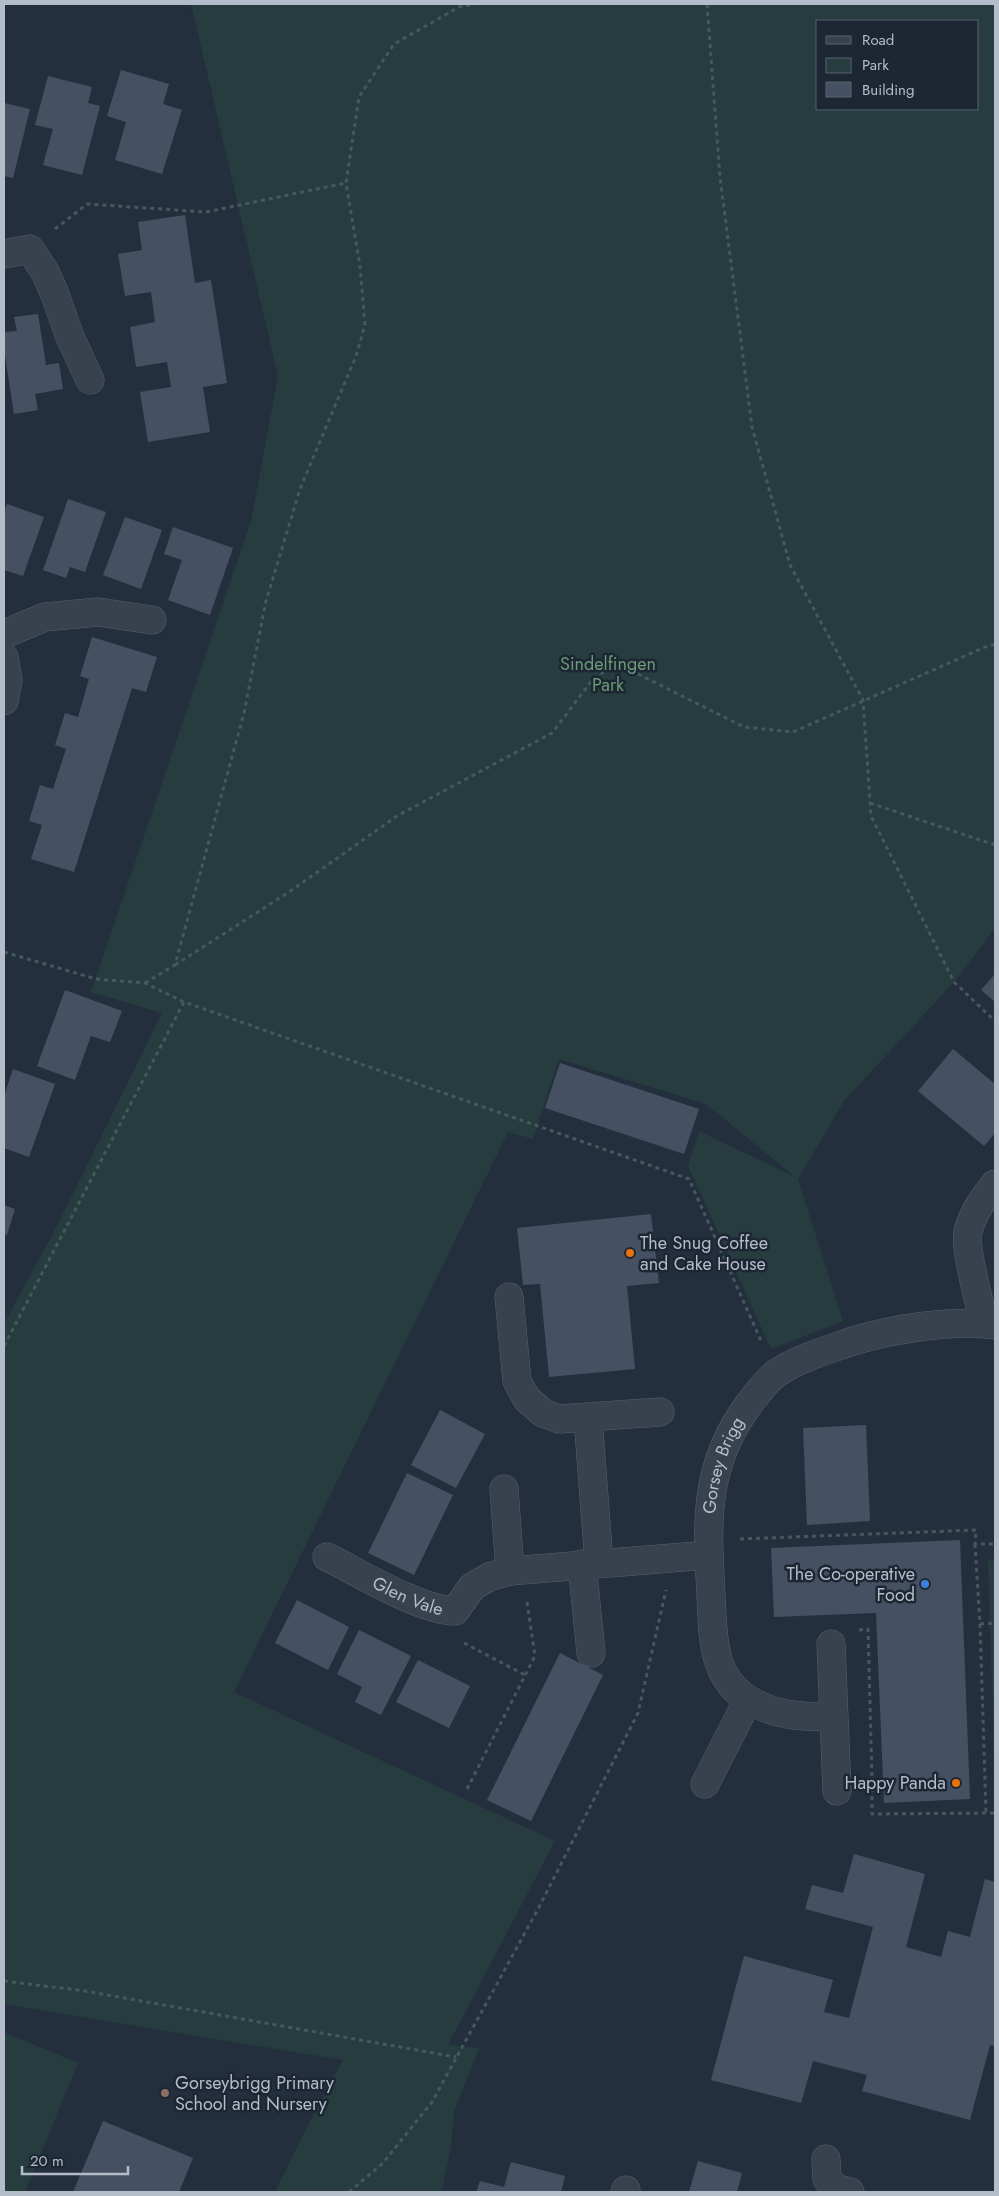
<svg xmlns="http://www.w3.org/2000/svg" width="999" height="2196" font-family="Jost,sans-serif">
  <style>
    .green { fill: #263c3f; fill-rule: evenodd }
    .building { fill: #455162 }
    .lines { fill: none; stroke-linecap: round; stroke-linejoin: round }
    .minor-casing { stroke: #565f6c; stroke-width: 29 }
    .path { stroke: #44595c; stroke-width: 3; stroke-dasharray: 4 4; stroke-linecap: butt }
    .minor { stroke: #38414e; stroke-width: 28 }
    .food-dot { fill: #e8710a; stroke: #1d2633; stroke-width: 2 }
    .shop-dot { fill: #3f7fe0; stroke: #1d2633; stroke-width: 2 }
    .education-dot { fill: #8d6e63; stroke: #1d2633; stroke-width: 2 }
    .labels { text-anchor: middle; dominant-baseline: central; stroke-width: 5; stroke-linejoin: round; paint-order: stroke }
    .park-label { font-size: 18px; fill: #6b9a76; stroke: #1d2633 }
    .poi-label { font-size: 18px; fill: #b4bcc9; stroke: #1d2633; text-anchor: start }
    .street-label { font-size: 18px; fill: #b4bcc9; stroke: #1d2633 }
  </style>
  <rect width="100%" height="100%" fill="#242f3e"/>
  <g class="green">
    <path d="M191,4H995V928L954,982L844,1101L798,1179L843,1321L771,1349L688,1166L699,1131L795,1177L706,1104L559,1059L533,1139L508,1132L234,1692L555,1841L448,2045L479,2048L454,2111L451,2148L441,2192H275L308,2125L343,2060L4,2004V1324L61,1218L162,1013L91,992L251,521L278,376ZM818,21H978V109H818Z"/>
    <polygon points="988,1560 995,1561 995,1783"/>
    <polygon points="4,2032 78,2063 25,2192 4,2192"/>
  </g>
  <g class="building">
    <polygon points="121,70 169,84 163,104 182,110 162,174 115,160 126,122 107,116"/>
    <polygon points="48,76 92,87 88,103 100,106 82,175 43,165 53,129 35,125"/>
    <polygon points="4,103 30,109 13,178 4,176"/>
    <polygon points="185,215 195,283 211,280 227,383 203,387 210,432 148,442 140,392 171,387 167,362 136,367 130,327 155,322 151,292 125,296 118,254 142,250 138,222"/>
    <polygon points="38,314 46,365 59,363 63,389 35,394 38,410 14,414 4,349 4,332 17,331 14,317"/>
    <polygon points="68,499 106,512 85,572 70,567 66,578 43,570"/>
    <polygon points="7,504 44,517 23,576 4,570 4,512"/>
    <polygon points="125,517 162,530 141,589 103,575"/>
    <polygon points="173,527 233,548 210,615 168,600 182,560 164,554"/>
    <polygon points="92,637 157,657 146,692 132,688 74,872 31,859 42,825 29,821 40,785 53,789 66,749 55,745 65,713 78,717 89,679 80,676"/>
    <polygon points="995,974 995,1002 981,990"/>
    <polygon points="65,990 122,1011 110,1042 91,1036 75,1080 37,1066"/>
    <polygon points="953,1049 995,1084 995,1133 984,1146 918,1091"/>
    <polygon points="560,1063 699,1109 684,1154 545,1108"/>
    <polygon points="13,1069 55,1084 29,1157 4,1148 4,1096"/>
    <polygon points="4,1205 15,1209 7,1235 4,1234"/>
    <polygon points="651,1214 659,1283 627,1286 635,1369 549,1377 540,1284 523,1285 517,1228"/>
    <polygon points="440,1410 485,1434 456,1488 411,1465"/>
    <polygon points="866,1425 870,1521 807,1525 803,1428"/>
    <polygon points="407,1473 453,1495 414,1575 368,1553"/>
    <polygon points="960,1540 970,1799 884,1803 876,1613 774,1617 771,1548"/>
    <polygon points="297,1600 349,1627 328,1670 275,1643"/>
    <polygon points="359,1630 411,1656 381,1715 355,1702 362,1687 337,1674"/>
    <polygon points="560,1653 603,1675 531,1821 487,1800"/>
    <polygon points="418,1660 470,1686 449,1728 396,1702"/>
    <polygon points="854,1854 925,1874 906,1947 941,1957 948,1931 970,1937 985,1879 995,1882 995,2046 990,2045 970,2120 862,2091 867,2075 813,2061 801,2103 711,2080 744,1956 833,1980 824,2012 849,2018 873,1927 805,1909 812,1885 843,1893"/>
    <polygon points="103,2121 193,2158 179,2192 73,2192"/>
    <polygon points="698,2161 742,2173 737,2192 689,2192"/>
    <polygon points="511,2162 565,2176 561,2192 476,2192 480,2181 504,2187"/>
  </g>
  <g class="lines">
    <g class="minor-casing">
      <g id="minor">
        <polyline points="4,254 30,249 45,272 54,292 70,337 90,380"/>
        <polyline points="4,634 45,617 98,612 152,620"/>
        <polyline points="4,657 8,681 4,701"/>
        <polyline points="509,1297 517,1381 527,1399 543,1413 559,1419 660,1412"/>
        <path d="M984,1323C980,1304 964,1248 968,1231C973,1213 983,1198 995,1184"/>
        <polyline points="588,1418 599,1563"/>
        <polyline points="504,1489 510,1571"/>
        <path id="s1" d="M327,1557C360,1573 419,1610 455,1611L472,1587L489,1577L510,1571L709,1555"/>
        <polyline points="582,1564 591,1653"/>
        <polyline points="831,1644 837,1791"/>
        <path id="s2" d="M833,1717C804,1717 775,1716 749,1700C711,1677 713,1635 711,1595C707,1523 703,1466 749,1404C757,1394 766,1380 777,1373C799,1358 828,1350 853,1341C893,1329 954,1319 995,1325"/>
        <polyline points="705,1784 748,1700"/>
        <polyline points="826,2159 827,2179 837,2189 850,2192"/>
        <polyline points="625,2192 626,2190"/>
      </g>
    </g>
    <g class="path">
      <polyline points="707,4 720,177 752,427 790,565 863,700 871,816 954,982 995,1021"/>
      <polyline points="55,229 87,204 206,212 346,183"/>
      <polyline points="870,803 995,845"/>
      <polyline points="4,952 96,979 145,983 184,1002 689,1179 762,1343"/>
      <polyline points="175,965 289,892 397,816 552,733 593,679 608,669 630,670 744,727 793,732 985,647 995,644"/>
      <polyline points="145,983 175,965 244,713 266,601 300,489 356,356 365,325 360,266 346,183 359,97 394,44 459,7 475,4"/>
      <polyline points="4,1346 184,1002"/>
      <polyline points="740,1539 976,1530 975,1544 995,1544"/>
      <polyline points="975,1544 980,1624 986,1813"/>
      <polyline points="980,1624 995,1623"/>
      <polyline points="859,1630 868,1629 872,1779"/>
      <polyline points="464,1643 525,1675"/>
      <polyline points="872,1788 872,1814 995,1813"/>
      <polyline points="467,1789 535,1656 527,1602"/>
      <polyline points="4,1981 85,1991 456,2057"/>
      <polyline points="349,2192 383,2163 432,2102 537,1911 638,1713 666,1590"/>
    </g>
    <use href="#minor" class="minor"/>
  </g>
  <g class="food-dot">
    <circle cx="630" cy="1253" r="5"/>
    <circle cx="956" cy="1783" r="5"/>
  </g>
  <circle class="shop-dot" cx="925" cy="1584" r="5"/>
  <circle class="education-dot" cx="165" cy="2093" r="5"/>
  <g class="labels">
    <g class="park-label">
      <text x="608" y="664">Sindelfingen<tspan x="608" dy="21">Park</tspan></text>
    </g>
    <g class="poi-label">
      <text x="640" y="1243">The Snug Coffee<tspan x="640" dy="21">and Cake House</tspan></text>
      <text x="915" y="1574" text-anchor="end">The Co-operative<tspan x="915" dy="21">Food</tspan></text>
      <text x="946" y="1783" text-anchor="end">Happy Panda</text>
      <text x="175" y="2083">Gorseybrigg Primary<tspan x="175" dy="21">School and Nursery</tspan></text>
    </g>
    <g class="street-label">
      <text stroke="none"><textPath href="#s2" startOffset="336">Gorsey Brigg</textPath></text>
      <text stroke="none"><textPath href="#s1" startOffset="90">Glen Vale</textPath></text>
    </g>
  </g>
  <rect width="999" height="2196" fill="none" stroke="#b4bcc9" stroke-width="10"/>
  <rect x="816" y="20" width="162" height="90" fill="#1d2633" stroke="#59626f"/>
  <rect x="826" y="36" width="25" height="8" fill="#38414e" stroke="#59626f"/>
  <text x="862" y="45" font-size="15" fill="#b4bcc9">Road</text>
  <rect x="826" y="58" width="25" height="15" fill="#263c3f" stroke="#59626f"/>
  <text x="862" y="70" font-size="15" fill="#b4bcc9">Park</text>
  <rect x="826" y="82" width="25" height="15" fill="#455162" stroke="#59626f"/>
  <text x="862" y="95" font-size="15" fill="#b4bcc9">Building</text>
  <path d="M22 2166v8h106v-8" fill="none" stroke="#b4bcc9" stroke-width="2.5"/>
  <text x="30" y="2166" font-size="15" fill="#b4bcc9" stroke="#1d2633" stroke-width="4" paint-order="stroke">20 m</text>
</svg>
